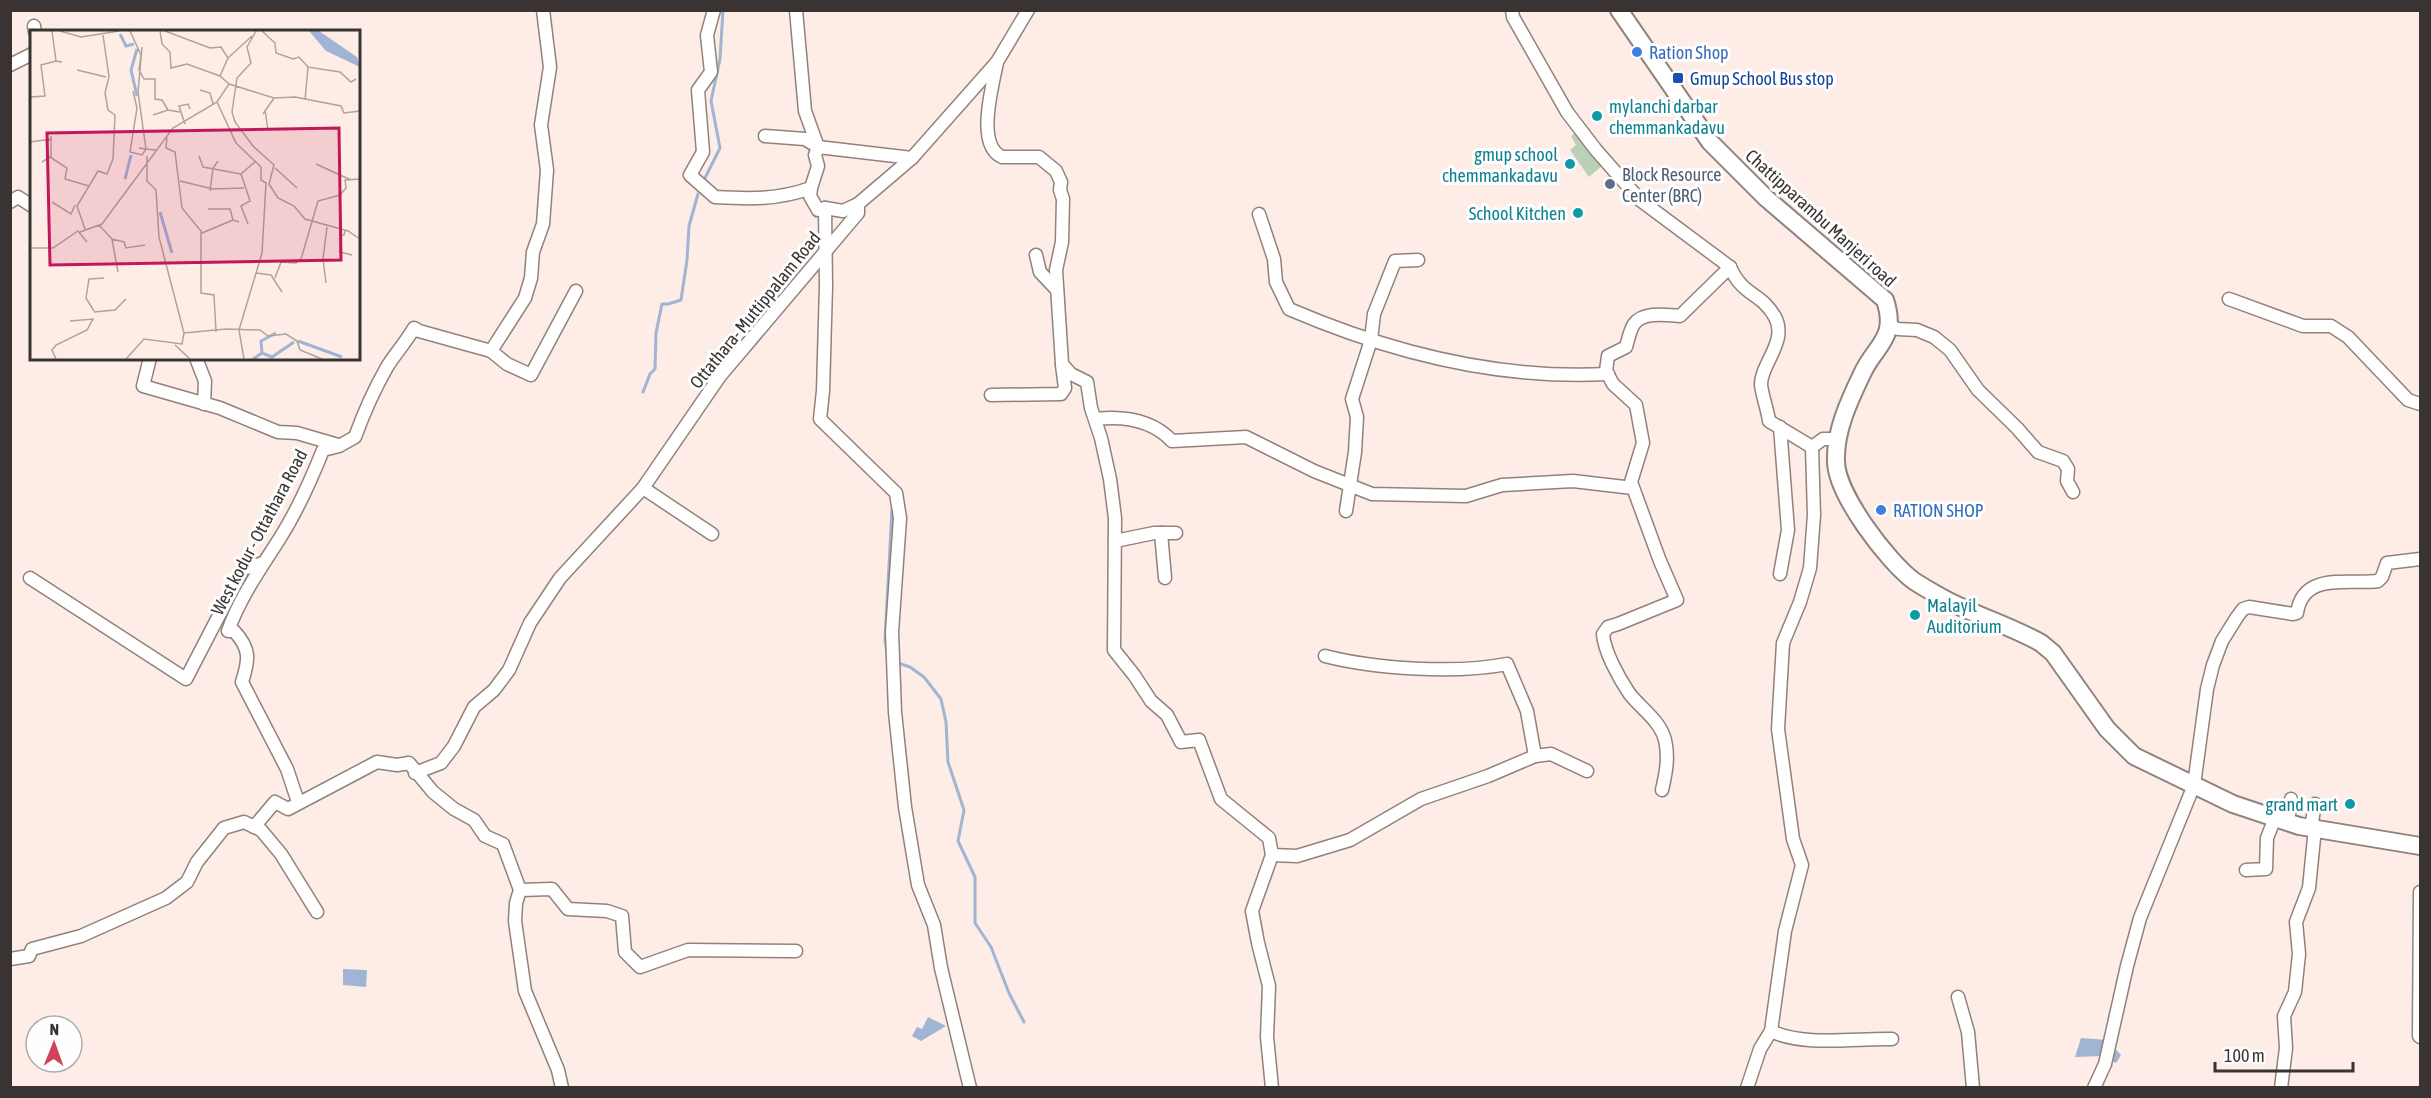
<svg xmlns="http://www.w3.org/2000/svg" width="2431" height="1098" font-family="'Asap Condensed',sans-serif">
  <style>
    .green { fill: #bbd0b7 }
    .water { fill: #a0b4d3 }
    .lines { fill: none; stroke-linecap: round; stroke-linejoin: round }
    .stream { stroke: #a0b4d3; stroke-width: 3 }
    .minor-casing { stroke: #90827c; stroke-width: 15 }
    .major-casing { stroke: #90827c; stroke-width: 20 }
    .minor { stroke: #fff; stroke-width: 12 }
    .major { stroke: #fff; stroke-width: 16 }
    .shop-dot { fill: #3f7fe0; stroke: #fefefe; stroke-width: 2 }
    .transit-dot { fill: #1a4fb4; stroke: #fefefe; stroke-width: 2 }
    .culture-dot { fill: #0f9aa8; stroke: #fefefe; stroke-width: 2 }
    .service-dot { fill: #5c6f8a; stroke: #fefefe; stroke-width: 2 }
    .labels { text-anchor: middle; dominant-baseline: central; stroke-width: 6; stroke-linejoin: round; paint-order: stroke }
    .shop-label { font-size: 18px; fill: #366cbe; stroke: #fefefe; text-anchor: start }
    .transit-label { font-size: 18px; fill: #164399; stroke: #fefefe; text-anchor: start }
    .culture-label { font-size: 18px; fill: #0d838f; stroke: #fefefe; text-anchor: end }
    .service-label { font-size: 18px; fill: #4e5e75; stroke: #fefefe; text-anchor: start }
    .street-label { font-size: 18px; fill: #393431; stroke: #fefefe }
    .inset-river { fill: none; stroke: #a0b4d3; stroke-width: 3 }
    .inset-road { fill: none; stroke: #afa39e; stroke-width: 1.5 }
    .view { fill: #c2185b; fill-opacity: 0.15; stroke: #c2185b; stroke-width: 3 }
    .inset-edge { fill: none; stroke: #393431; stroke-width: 3 }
  </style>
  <rect width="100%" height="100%" fill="#fdede6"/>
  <polygon class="green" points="1575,133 1603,165 1589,177 1570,150 1576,145 1571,136"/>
  <g class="water">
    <polygon points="343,969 367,970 366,987 343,985"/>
    <polygon points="928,1017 946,1026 921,1041 912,1036 917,1027 922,1029"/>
    <polygon points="2081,1038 2107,1040 2121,1055 2116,1063 2103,1056 2075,1057"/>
  </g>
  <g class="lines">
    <g class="stream">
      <polyline points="705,178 720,148 711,101 720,59 723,10"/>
      <polyline points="643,392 650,374 655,369 656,333 662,304 668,304 681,300 687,260 689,226 698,194"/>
      <polyline points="887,653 885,640 892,509"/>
      <polyline points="898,663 910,667 924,677 941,699 946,722 948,762 964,810 958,841 975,877 975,923 991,947 1009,993 1024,1022"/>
    </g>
    <g class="minor-casing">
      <g id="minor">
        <path d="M714,10L707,35L711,72L698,90L703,152L690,175L715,197C750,199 777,200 811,188L818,166L815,155L818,147L912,158"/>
        <polyline points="1512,10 1513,17 1567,112 1596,150 1640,200 1730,267"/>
        <polyline points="34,26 35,32"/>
        <path d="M997,62C993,85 975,145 1002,157H1039L1056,171L1061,182L1060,190L1063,199L1062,242L1056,270L1062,364L1071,374L1087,382L1091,408L1101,438L1110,479L1115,518L1114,650L1134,675L1151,701L1167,715L1181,742L1199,740L1221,799L1269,838L1272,855L1252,911L1258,943L1269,986L1267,1037L1272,1088"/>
        <polyline points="10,65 32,54"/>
        <polyline points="765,136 805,139 818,147 805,111 796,10"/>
        <polyline points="811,188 810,196 818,210 825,208 843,211 858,204"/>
        <polyline points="10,202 18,197 32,206"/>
        <polyline points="825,208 826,286 823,391 820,419 896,493 900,518 892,632 895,712 905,807 918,885 934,925 941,968 970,1088"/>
        <path d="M1259,214L1274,259L1276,282L1289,309C1389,352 1498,380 1608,374"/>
        <polyline points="1036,255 1040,272 1057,290"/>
        <path d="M1730,267C1743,297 1761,292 1775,317C1788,341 1761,364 1761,384C1761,392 1768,411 1769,421L1812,447"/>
        <polyline points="2229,299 2303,326 2331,326 2348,337 2408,400 2420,404"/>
        <polyline points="1888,325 1898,329 1917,330 1934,337 1950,350 1978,390 2017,428 2038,452 2063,461 2068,469 2067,481 2073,492"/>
        <polyline points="491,351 507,364 531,375 576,291"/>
        <polyline points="150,358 143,386 220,408 278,432 297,433 338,445"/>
        <polyline points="196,358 205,381 204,404"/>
        <polyline points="991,395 1061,394 1065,388 1062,365"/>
        <path d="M1096,419C1123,416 1152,420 1172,441L1246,437L1314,471L1372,494L1466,496L1502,485L1573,481L1633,488"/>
        <polyline points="1812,447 1823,439 1838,439"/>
        <polyline points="643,488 712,534"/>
        <polyline points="1346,511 1355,452 1357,417 1352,399 1371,340 1374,314 1395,261 1418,260"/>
        <polyline points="1161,533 1165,578"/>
        <polyline points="1115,541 1154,533 1176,533"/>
        <polyline points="1780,574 1788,530 1780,427"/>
        <polyline points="30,578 186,679 243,569 263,563"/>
        <path d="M1325,656C1375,669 1456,674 1507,664L1527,711L1535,756L1551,754L1587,771"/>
        <polyline points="415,773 441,763 454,746 474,707 494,690 509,670 530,623 560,578 643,488 720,376 858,213 858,204 912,158 997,62 1028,10"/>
        <path d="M1662,790C1666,773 1669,757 1665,740C1660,720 1640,708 1629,693C1619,678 1604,651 1603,634L1608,627L1618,624L1677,600L1660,561L1631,482L1643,443L1636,405L1613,384L1606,371L1608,356L1626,347C1628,340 1630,330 1634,324C1643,311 1667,315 1680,316L1730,267"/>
        <path d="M298,802L287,769L242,682C249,660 251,649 234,631H228C240,597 261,568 280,538C297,511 311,480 323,450L339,446L355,437C363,415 375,388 387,367C395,354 406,342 414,328L419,331L491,351L525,298L531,278L533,252L543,224L547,170L541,125L550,67L543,10"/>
        <polyline points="2288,822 2291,799"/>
        <polyline points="254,827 275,802 288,809 377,762 397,765 409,763 433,792 454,809 474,820 485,836 503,844 520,890 516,903 515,921 525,991 558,1070 562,1088"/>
        <polyline points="2311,828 2315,804"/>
        <polyline points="1272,855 1297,856 1350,840 1421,799 1488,776 1535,756"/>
        <polyline points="2246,870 2266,869 2267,838 2275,818"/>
        <polyline points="520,890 552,889 568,909 607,911 622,916 625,952 640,967 688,950 796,951"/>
        <polyline points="2420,892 2419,1036 2420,1037"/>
        <polyline points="10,959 29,956 32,949 81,936 166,898 187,882 197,862 224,828 244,822 261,830 281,854 317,912"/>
        <polyline points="1958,997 1968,1032 1973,1088"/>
        <path d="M1771,1031C1803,1047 1856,1038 1892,1039"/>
        <polyline points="1747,1088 1760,1049 1771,1031 1785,931 1802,865 1793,839 1778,729 1783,643 1800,602 1810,568 1814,515 1812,447"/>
        <path d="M2094,1088L2105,1064L2127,966L2140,918L2194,785L2207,689L2213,665L2222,641L2237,617L2243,609L2249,607L2293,614L2297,613C2303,571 2349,585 2378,581L2382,577L2387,563L2420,559"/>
        <polyline points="2281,1088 2286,1048 2284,1016 2295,992 2299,954 2296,922 2309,888 2315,828"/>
      </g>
    </g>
    <g class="major-casing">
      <path id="major" d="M1619,10L1710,142L1766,198L1885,300C1898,339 1875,345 1862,374C1849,401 1835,431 1836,461C1836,494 1888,562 1914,581C1923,587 1932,592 1941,597C1973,615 2009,625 2041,643L2053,653L2107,729L2134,756L2233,804L2299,826L2420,846"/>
    </g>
    <use href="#minor" class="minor"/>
    <use href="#major" class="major"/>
  </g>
  <g class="shop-dot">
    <circle cx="1637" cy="52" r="6"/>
    <circle cx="1881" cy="510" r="6"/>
  </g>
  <rect class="transit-dot" x="1672" y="72" width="12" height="12" rx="3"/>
  <g class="culture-dot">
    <circle cx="1597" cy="116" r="6"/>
    <circle cx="1570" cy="164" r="6"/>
    <circle cx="1578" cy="213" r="6"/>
    <circle cx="1915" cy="615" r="6"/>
    <circle cx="2350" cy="804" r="6"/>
  </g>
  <circle class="service-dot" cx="1610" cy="184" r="6"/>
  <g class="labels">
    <g class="shop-label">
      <text x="1649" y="52">Ration Shop</text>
      <text x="1893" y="510">RATION SHOP</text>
    </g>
    <g class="transit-label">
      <text x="1690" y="78">Gmup School Bus stop</text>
    </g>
    <g class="culture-label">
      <text x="1609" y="106" text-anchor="start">mylanchi darbar<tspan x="1609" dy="21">chemmankadavu</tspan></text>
      <text x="1558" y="154">gmup school<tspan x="1558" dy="21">chemmankadavu</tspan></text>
      <text x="1566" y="213">School Kitchen</text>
      <text x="1927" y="605" text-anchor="start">Malayil<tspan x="1927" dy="21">Auditorium</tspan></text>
      <text x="2338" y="804">grand mart</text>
    </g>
    <g class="service-label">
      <text x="1622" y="174">Block Resource<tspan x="1622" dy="21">Center (BRC)</tspan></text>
    </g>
    <g class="street-label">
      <text transform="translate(1821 218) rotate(42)">Chattipparambu Manjeri road</text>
      <text transform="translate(755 310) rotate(-51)">Ottathara- Muttippalam Road</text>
      <text transform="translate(259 532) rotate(-62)">West kodur - Ottathara Road</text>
    </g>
  </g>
  <g transform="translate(30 30)">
    <rect width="330" height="330" fill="#fdede6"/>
    <path d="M279,1H289L327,27L330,37L296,21Z" fill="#a0b4d3"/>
    <path class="inset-river" d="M90,4L96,16L104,14M107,66L101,40L107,19M95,149L101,125M130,182L142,223M268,311L312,327M232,323L242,327L264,312M223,329L232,323L231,311L246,303"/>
    <path class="inset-road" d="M22,1L26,31L32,32M30,1L51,7L89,1M100,1L111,25L109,40L114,49H125V69L132,70L138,80M130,1L132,14L140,22L141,38L157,34L190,46L199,54M135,1L180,18L191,17L198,28M226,1L217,17L221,33L207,48L202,82L205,92L223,116L244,135L239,154L248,168L264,176L275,189L318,201L330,209M232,1L245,13L246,23L263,29L269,27L278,37M198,28L222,6M47,40L76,47M190,46L198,28M199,54L244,68L265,67L311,76L314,83L330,81M170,60L180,63L183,74M103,61L107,78L100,122L112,125L116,119L126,120M0,67L15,66L11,35L26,31M275,70L278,37L310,42L321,52L326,49M187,72L206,113L231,137V150L236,153L232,223L209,300L214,329M235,80L238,100M233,84L244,68M123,85L138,80L150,82M155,94L149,76L158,74L160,79M137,108L136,118L145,122L152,178L171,201V263L184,265L186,302M0,112L22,109M109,118L116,119L108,62L112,17M117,126V151L126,160L129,207L154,303M169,126L173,137L211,144M21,127V106M12,132L20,127L37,138L35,149L59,156M286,134L321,150M245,138L267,158M150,151L183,159L214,158M180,161L183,138L188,131M22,172L41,184L45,175M178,179H200L203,190L209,192M218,194L211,176L220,171L211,144L226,131M69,195L82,209L88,242M55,199L47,176L68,141L77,144L83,129L85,85L78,80L75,63L79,47L73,5M315,201L314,205H310V222L322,225M50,202L72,194L143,98L187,72L199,54M172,203L203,190M82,209L94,212L96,218L115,215M0,218H23L48,201L57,212M226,243L241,245L252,262M245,248L251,232L266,233L271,229L288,171L310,165L316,158L315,150L330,149M296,253L293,229L297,197M64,281L56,268L59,249L74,248M64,282L85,280L96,269M154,303L196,299L230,300L238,306L256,304L267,311L270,320L292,329M145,315L160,329M26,329L22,320L26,315L57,300L63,289L40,291M96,329L114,309L152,314L154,303"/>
    <path class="view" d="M309,98L311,230L20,235L17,103Z"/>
    <rect width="330" height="330" class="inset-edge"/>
  </g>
  <rect width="2431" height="1098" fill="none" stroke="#393431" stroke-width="24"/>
  <g transform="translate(54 1044) rotate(1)"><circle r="28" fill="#fefefe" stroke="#afadac" stroke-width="1.5"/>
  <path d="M0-4.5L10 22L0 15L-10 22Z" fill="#d14157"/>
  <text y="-9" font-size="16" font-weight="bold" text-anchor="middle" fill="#393431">N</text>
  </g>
  <path d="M2215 1062v9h138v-9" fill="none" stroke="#393431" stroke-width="3"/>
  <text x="2224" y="1062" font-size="18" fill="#393431" stroke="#fefefe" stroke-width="4.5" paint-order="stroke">100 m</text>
</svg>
